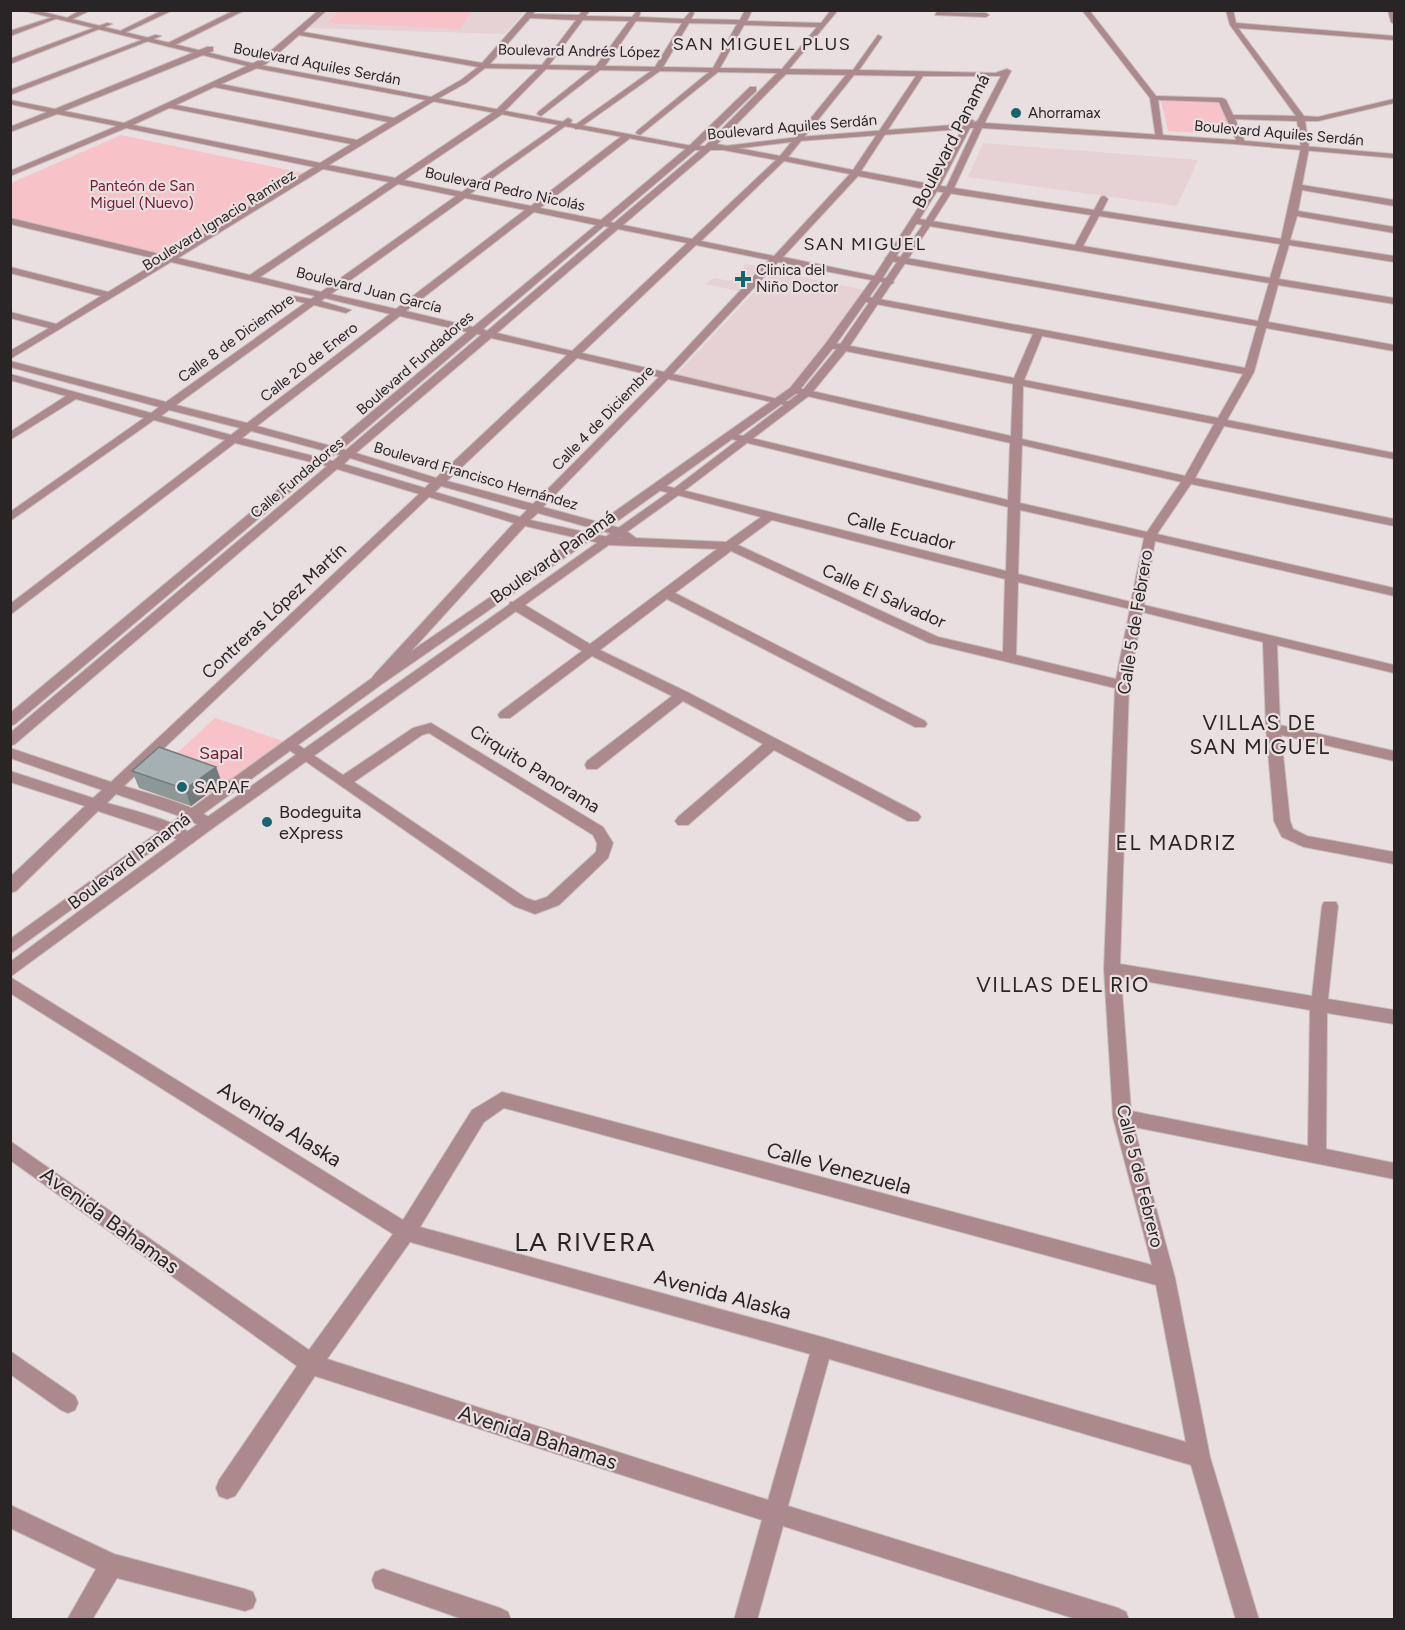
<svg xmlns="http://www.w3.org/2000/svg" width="1405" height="1630" font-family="Figtree,sans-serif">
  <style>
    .built { fill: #e6d1d4 }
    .green { fill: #f8c2c9 }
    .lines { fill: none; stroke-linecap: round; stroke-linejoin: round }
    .minor-casing { stroke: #c7bdbe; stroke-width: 2 }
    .tertiary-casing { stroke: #c7bdbe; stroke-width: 2 }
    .minor { fill: #ab898d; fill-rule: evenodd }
    .tertiary { fill: #ab898d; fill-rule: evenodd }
    .wall { fill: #8d9798 }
    .shaded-wall { fill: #737b7c }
    .building { fill: #a4b0b1; stroke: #737b7c; stroke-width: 1.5 }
    .poi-dot { fill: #16646d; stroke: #eadfe0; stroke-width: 2 }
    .labels { text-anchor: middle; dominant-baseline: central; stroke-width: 4.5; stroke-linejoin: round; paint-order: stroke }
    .far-street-label { font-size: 15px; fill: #292425; stroke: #eadfe0 }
    .far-poi-label { font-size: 15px; fill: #292425; stroke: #eadfe0; text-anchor: start }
    .far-park-label { font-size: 15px; fill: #731a33; stroke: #eadfe0 }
    .far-quarter-label { font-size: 18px; letter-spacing: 1.5px; fill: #292425; stroke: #eadfe0 }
    .street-label { font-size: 18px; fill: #292425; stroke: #eadfe0 }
    .park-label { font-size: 18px; fill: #731a33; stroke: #eadfe0 }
    .poi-label { font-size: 18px; fill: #292425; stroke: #eadfe0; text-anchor: start }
    .quarter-label { font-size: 21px; letter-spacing: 1.5px; fill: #292425; stroke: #eadfe0 }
    .near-street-label { font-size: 21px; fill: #292425; stroke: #eadfe0 }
    .near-quarter-label { font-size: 26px; letter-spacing: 1.5px; fill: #292425; stroke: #eadfe0 }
  </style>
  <rect width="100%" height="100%" fill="#eadfe0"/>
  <g class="built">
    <polygon points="328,11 525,11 505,34 309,28"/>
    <polygon points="983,143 1198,160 1177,206 968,177"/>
    <polygon points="747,264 766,268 742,292 706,284 714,278 730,281"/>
    <polygon points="774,271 865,290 797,383 777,400 675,376"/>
  </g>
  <g class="green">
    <polygon points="339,11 339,10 473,11 459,29 327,23"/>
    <polygon points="1161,101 1218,102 1235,135 1168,131"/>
    <polygon points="121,135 303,173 170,256 11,220 11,183"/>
    <polygon points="215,718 286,742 194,808 139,788"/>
  </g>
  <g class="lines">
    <g class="minor-casing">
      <g id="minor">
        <polygon points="81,10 91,10 68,21 63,20"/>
        <polygon points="163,10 173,10 122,34 116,33"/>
        <polygon points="235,10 245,10 171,47 164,45"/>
        <path d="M319,10H327L303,32L482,63L529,10H536L533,14L579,15L583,10H590L586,16L632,17L637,11L641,10L639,17L684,19L691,11L694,13L691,19L740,20L745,10H752L747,21L821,23L831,10H838L789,69L853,70L878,35L882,37L859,70L995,73L1007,69L1011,71L986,120L982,122L978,120L1001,76H923L861,171L935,185L1094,210L1101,197L1104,196L1108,199L1102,211L1281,239L1301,148L1297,121L1235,119L1245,142L1241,144L1237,142L1219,102L1158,100L1163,137L1156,139L1150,98L1082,10H1089L1156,96L1222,98L1226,100L1233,115L1296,116L1230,25L1226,10H1233L1236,23L1394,36V40L1238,28L1304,116L1318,117L1394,99V103L1318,121H1305L1309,148L1302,185L1394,200V206L1302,190L1298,211L1394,227V233L1297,216L1290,240L1394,256V262L1289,245L1279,279L1394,298V304L1278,285L1268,322L1394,345V351L1266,328L1254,372L1227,420L1394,453V459L1224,426L1195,478L1394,519V526L1191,484L1157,534L1394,588V596L1155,541L1144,605L1394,665V673L1277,645L1280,725L1394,751V761L1281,735L1290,821L1293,829L1307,836L1394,852V864L1304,847L1282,837L1274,821L1266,728L1263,642L1142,612L1129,685L1120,964L1312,996L1322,906L1324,902H1336L1338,906L1328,999L1394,1010V1024L1327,1013L1326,1149L1394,1163V1179L1134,1127L1175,1278L1210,1457L1259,1620H1236L1191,1465L829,1359L788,1506L1118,1608L1126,1612L1129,1620H1079L783,1526L757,1620H734L762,1520L315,1376L235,1496L227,1499L219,1496L216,1488L219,1480L297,1366L10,1160V1141L309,1350L393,1234L10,993V977L403,1220L472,1110L502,1092L1152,1265L1113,1117L1104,969L1115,688L929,643L731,551L675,593L925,721L927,724L925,727H915L667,599L600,650L687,692L918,813L921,817L918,821H908L774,750L688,825H678L675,821L678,817L763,744L683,701L597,769H587L585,765L587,761L672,696L592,656L510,718H500L498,715L500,712L582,651L510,608L509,605L510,602H520L590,644L717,549L608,545L525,526L384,681H374L372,678L374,675L514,523L429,497L124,786C145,793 205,807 216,824L213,828H203L188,819L116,794L107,803C127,809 185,822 196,839L193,843H183L167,834L98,811L16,891L10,893V877L85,806L10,782V771L93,798L102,790L10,758V748L111,782L419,494L337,469L15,744L10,746V733L327,466L322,465L15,724L10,726V713L311,462L235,443L10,615V604L225,440L154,420L10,521V512L144,418L76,399L10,440V432L66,396L10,380V374L151,413L159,407L10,367V361L166,402L305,303L288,299V295L311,299L315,296L171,262L10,359V351L49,328L10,318V312L56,324L101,296L10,273V267L108,292L161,260L10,224V218L168,256L314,167L126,128L10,176V171L117,126L57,114L10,132V127L47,112L10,104V100L55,109L207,47H213V51L64,111L124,123L260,60ZM530,18L576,20L542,65L490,64ZM583,20L629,21L596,66L549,65ZM636,21L682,23L655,67L605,66ZM689,23L737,24L713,68L663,67ZM744,25L817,27L782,69L720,68ZM299,35L478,67L461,80L394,118L221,84L266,64ZM485,68L538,69L495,111L395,178L329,165L439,98L466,83ZM546,69L591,70L538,112L537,114L541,116L600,70L651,71L575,125V129H578L660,71L709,72L637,131L636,133L640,135L718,72L777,73L704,147L614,223L610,222L695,150L756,91V87H750L689,146L601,220L540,208L629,139V135H623L531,206L470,194L571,122L572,120L568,118L462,192L404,180L501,115ZM786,74L846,75L780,156L717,144ZM854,75L916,76L853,170L788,157ZM214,87L388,122L357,140L176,105ZM169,108H170L351,144L320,163L133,125ZM713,148L776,160L692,239L623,225ZM784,161L850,174L774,256L701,241ZM323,169L389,182L250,275L178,258ZM858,176L935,191L1091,215L1075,245L914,218L911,219V223L1269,283L1258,321L890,255L885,258L890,261L1257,326L1245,368L863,296L858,299L860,301L1033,334L1014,378L830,342L825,345L830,348L1013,384L1011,436L794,387L789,390L794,393L1010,443L1008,500L731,433L725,436L727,438L1008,507L1006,571L658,484L654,485V489L761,517L726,542L636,538L624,529L543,507L668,379L794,407V403L673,374L778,262L892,284L894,282L889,279L783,257ZM398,184L456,196L321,292L260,277ZM465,198L525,210L396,309L331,294ZM534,212L596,225L473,327L406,311ZM1099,216L1280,244L1270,278L1083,246ZM604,226L609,227L487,331L483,329ZM618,229L687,243L572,351L497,333ZM696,245L769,260L664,372L582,353ZM325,298L390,314L247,423L176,405L314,305L346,313L351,310L321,301ZM400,316L467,332L331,446L257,426ZM477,334L481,335L346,450L342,449ZM1042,336L1243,374L1218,418L1024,380ZM491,338L567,355L436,478L356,453ZM577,358L659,377L533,504L447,481ZM1023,386L1214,424L1185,476L1022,439ZM169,410L240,428L231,435L161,416ZM251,431L325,451L317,457L242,438ZM1022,445L1181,482L1147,532L1020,503ZM335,454L340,455L333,461L328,460ZM350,458L430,483L425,488L344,464ZM441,486L527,510L520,517L435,492ZM1020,510L1144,538L1131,602L1018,574ZM538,513L616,535L621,538L608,537L530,520ZM772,520L1005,579L1003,652L938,637L738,545ZM1018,582L1130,609L1116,679L1016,655ZM1121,977L1310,1010L1308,1146L1131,1111ZM504,1108L1156,1285L1186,1442L822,1337L420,1227L484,1122ZM410,1242L810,1354L768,1500L327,1359Z"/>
        <polygon points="937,12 986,13 989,15 986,17 935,15"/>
        <polygon points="53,17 58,18 10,36 10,31"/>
        <polygon points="107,23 112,24 10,64 10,59"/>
        <polygon points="155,35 161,36 10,95 10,90"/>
        <path d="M431,723L603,827L613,843L608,858L559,905L535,914L514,906L282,745L284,742H294L343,775L413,728ZM429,733L593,835L597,843L596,852L547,897L535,901L526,898L354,782L422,735Z"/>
        <polygon points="10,1351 75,1396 78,1403 75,1410 68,1413 61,1410 10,1374"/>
        <polygon points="10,1505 114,1554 245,1589 253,1592 256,1600 253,1608 245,1611 117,1578 92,1620 67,1620 96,1569 10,1528"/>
        <polygon points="383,1569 500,1608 508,1612 511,1620 465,1620 383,1591 375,1588 372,1580 375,1572"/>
      </g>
    </g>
    <g class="tertiary-casing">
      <g id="tertiary">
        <polygon points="21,10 35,10 255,64 692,146 725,146 799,137 965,124 970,119 974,121 973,123 982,118 986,120 985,123 1234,140 1394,154 1394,158 1234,144 982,128 953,190 932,223 847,350 810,395 680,494 213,828 10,977 10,962 203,820 672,490 802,391 839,346 924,223 945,190 974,128 970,128 939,188 882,279 834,347 798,392 605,530 382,684 10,954 10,939 372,678 597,524 790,388 826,343 873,278 931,188 962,129 799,141 725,150 692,150 255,68"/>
        <polygon points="1388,10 1394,10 1394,24 1391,22"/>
      </g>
    </g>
    <use href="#minor" class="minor"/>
    <use href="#tertiary" class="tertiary"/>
  </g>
  <polygon class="wall" points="216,767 222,783 191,806 139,788 132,771"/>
  <polygon class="shaded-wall" points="216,767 222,783 191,806 185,789"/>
  <polygon class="building" points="159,747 216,767 185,789 132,771"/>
  <g class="poi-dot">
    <circle cx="1016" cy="113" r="6"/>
    <path d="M740 270h6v6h6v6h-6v6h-6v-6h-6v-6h6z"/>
    <circle cx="182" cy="787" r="6"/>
    <circle cx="267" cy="822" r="6"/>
  </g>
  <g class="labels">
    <g class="far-street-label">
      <text transform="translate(579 51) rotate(1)">Boulevard Andrés López</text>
      <text transform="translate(317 64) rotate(11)">Boulevard Aquiles Serdán</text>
      <text transform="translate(792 127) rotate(-5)">Boulevard Aquiles Serdán</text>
      <text transform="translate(1279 133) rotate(5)">Boulevard Aquiles Serdán</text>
      <text transform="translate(505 189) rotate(12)">Boulevard Pedro Nicolás</text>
      <text transform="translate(219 220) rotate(-32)">Boulevard Ignacio Ramirez</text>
      <text transform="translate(369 290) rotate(14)">Boulevard Juan García</text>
      <text transform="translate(236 338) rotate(-36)">Calle 8 de Diciembre</text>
      <text transform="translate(309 362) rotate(-38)">Calle 20 de Enero</text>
      <text transform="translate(415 363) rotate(-41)">Boulevard Fundadores</text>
      <text transform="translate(603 418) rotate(-46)">Calle 4 de Diciembre</text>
      <text transform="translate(476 476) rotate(16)">Boulevard Francisco Hernández</text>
      <text transform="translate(297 478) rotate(-40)">Calle Fundadores</text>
    </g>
    <g class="far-poi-label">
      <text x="1028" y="113">Ahorramax</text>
      <text x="756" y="270">Clinica del<tspan x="756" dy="17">Niño Doctor</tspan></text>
    </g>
    <g class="far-park-label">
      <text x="142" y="186">Panteón de San<tspan x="142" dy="17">Miguel (Nuevo)</tspan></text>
    </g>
    <g class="far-quarter-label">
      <text x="762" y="44">SAN MIGUEL PLUS</text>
      <text x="865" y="244">SAN MIGUEL</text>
    </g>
    <g class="street-label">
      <text transform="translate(951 141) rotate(-63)">Boulevard Panamá</text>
      <text transform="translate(901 531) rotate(14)">Calle Ecuador</text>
      <text transform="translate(553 557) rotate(-35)">Boulevard Panamá</text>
      <text transform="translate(884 596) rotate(24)">Calle El Salvador</text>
      <text transform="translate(274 611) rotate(-43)">Contreras López Martín</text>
      <text transform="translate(1135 622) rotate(-81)">Calle 5 de Febrero</text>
      <text transform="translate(535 769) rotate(32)">Cirquito Panorama</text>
      <text transform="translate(129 861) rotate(-37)">Boulevard Panamá</text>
      <text transform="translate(1140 1176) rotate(76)">Calle 5 de Febrero</text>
    </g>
    <g class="park-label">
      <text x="221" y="753">Sapal</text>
    </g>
    <g class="poi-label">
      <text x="194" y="787">SAPAF</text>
      <text x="279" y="812">Bodeguita<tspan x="279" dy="21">eXpress</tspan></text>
    </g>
    <g class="quarter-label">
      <text x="1260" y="722">VILLAS DE<tspan x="1260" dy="24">SAN MIGUEL</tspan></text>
      <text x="1176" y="842">EL MADRIZ</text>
      <text x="1063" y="984">VILLAS DEL RIO</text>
    </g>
    <g class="near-street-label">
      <text transform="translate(280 1124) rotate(32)">Avenida Alaska</text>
      <text transform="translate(839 1168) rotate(15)">Calle Venezuela</text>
      <text transform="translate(110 1220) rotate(36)">Avenida Bahamas</text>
      <text transform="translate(723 1294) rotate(15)">Avenida Alaska</text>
      <text transform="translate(538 1437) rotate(18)">Avenida Bahamas</text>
    </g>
    <g class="near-quarter-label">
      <text x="585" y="1242">LA RIVERA</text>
    </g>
  </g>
  <rect width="1405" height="1630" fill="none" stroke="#292425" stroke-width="24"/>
</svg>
